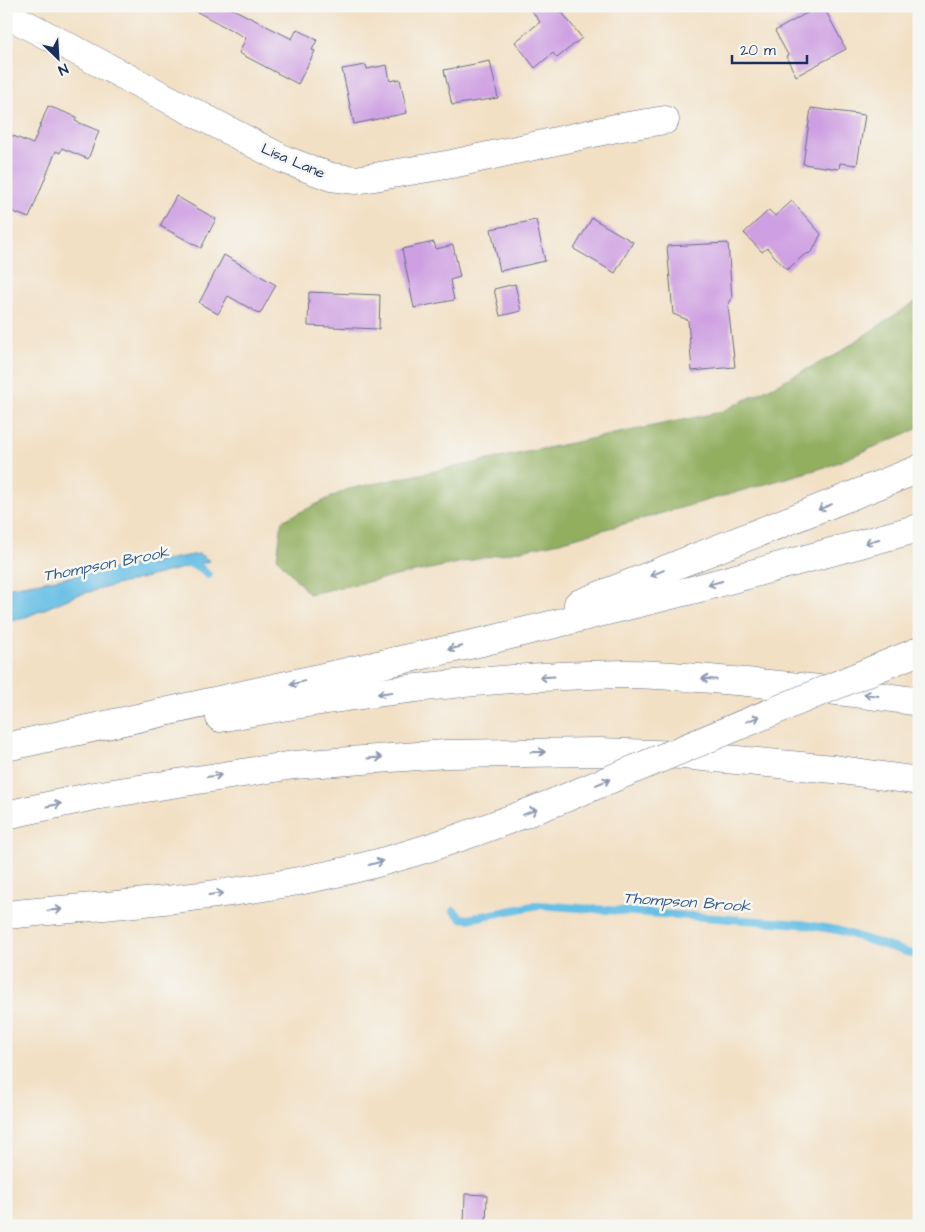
<svg xmlns="http://www.w3.org/2000/svg" width="925" height="1232" font-family="'Architects Daughter',sans-serif">
  <style>
    .forest { fill: #92af61; stroke: #566f60 }
    .water { fill: #68bfe5; stroke: #4277a2 }
    .lines { fill: none; stroke-linecap: round; stroke-linejoin: round }
    .stream { stroke: #68bfe5; stroke-width: 8 }
    .building { fill: #ce9fe2 }
    .minor-casing { stroke: #666d82; stroke-width: 29 }
    .motorway-casing { stroke: #666d82; stroke-width: 29 }
    .minor { stroke: #fff; stroke-width: 28 }
    .motorway { stroke: #fff; stroke-width: 28 }
    .motorway-bridge-casing { stroke: #666d82; stroke-width: 29; stroke-linecap: butt }
    .motorway-bridge { stroke: #fff; stroke-width: 28 }
    .oneway { stroke: #8d97ae }
    .labels { text-anchor: middle; dominant-baseline: central; stroke-width: 5; stroke-linejoin: round; paint-order: stroke }
    .street-label { font-size: 15px; fill: #1b2f5e; stroke: #f6f6f2 }
    .water-label { font-size: 16px; font-style: italic; fill: #325a86; stroke: #f6f6f2 }
  </style>
  <rect width="100%" height="100%" fill="#f6f6f2"/>
  <filter id="ink" filterUnits="userSpaceOnUse"><feTurbulence type="fractalNoise" baseFrequency=".02" numOctaves="2"/><feDisplacementMap in="SourceGraphic" scale="10" xChannelSelector="R" yChannelSelector="G"/><feConvolveMatrix kernelMatrix="1 2 1 2 8 2 1 2 1" color-interpolation-filters="sRGB"/></filter>
  <filter id="wash" filterUnits="userSpaceOnUse"><feTurbulence type="fractalNoise" baseFrequency=".0096" numOctaves="4" result="noise"/><feDisplacementMap in="SourceGraphic" scale="20" xChannelSelector="R" yChannelSelector="G"/><feGaussianBlur stdDeviation="1.12" result="paint"/><feColorMatrix in="noise" values="0 0 0 0 0 0 0 0 0 0 0 0 0 0 0 0 0 1.4 0 .05"/><feComposite in="paint" operator="in"/></filter>
  <g filter="url(#wash)">
    <rect width="100%" height="100%" fill="#f2e0c5"/>
    <polygon class="forest" points="919,299 919,428 829,466 560,542 309,594 277,558 282,521 348,489 721,412 835,355"/>
    <polygon class="water" points="199,554 210,561 77,595 21,619 6,621 6,588"/>
    <g class="lines">
      <g class="stream">
        <polyline points="188,563 201,568 208,575"/>
        <polyline points="454,911 461,918 468,919 538,905 800,924 837,930 912,954 919,954"/>
      </g>
    </g>
    <g id="blocks">
      <g class="building">
        <polygon points="186,6 227,6 292,39 297,29 317,40 312,50 315,51 298,84 239,53 246,38"/>
        <polygon points="528,6 557,6 582,38 557,58 553,53 535,68 515,42 540,22"/>
        <polygon points="819,6 823,6 846,49 796,76 786,56 788,55 775,31"/>
        <polygon points="490,61 498,98 452,105 444,70"/>
        <polygon points="366,65 367,69 387,65 390,81 400,79 407,113 354,124 342,69"/>
        <polygon points="48,106 77,117 75,121 99,131 88,159 62,148 60,153 56,151 29,218 6,209 6,133 33,144"/>
        <polygon points="811,108 865,115 857,165 840,163 839,169 803,164"/>
        <polygon points="176,196 216,219 201,248 160,226"/>
        <polygon points="792,201 821,234 812,252 804,255 787,270 767,248 762,252 744,233 769,210 775,216"/>
        <polygon points="592,218 633,242 615,273 574,249"/>
        <polygon points="536,220 545,261 500,271 491,229"/>
        <polygon points="434,242 436,249 453,245 460,277 450,280 454,300 414,308 402,249"/>
        <polygon points="728,243 732,298 728,306 735,367 692,371 688,320 673,314 667,246"/>
        <polygon points="224,255 276,285 260,314 228,296 218,314 199,303"/>
        <polygon points="515,284 521,311 500,316 494,289"/>
        <polygon points="309,292 380,295 379,329 308,326"/>
        <polygon points="465,1194 487,1195 486,1226 464,1226"/>
      </g>
    </g>
  </g>
  <g filter="url(#ink)">
    <use href="#blocks" fill-opacity="0" stroke="#666d82" stroke-width="1"/>
    <g class="lines">
      <g class="minor-casing">
        <polyline id="minor" points="6,14 283,159 331,177 356,180 452,164 616,128 665,120"/>
      </g>
      <g class="motorway-casing">
        <g id="motorway">
          <polyline points="578,604 919,469"/>
          <polyline points="897,660 919,651"/>
          <path d="M220,718C353,693 489,676 625,674C665,674 706,679 746,682C804,687 862,693 919,702"/>
          <polyline points="6,747 482,642 696,589 919,528"/>
          <polyline points="6,815 94,796 294,765 446,754 600,752 682,755 834,769 919,781"/>
          <path d="M6,915C122,904 240,897 354,869C424,852 491,827 558,801"/>
        </g>
      </g>
      <use href="#minor" class="minor"/>
      <use href="#motorway" class="motorway"/>
      <g class="motorway-bridge-casing">
        <polyline id="motorway-bridge" points="558,801 897,660"/>
      </g>
      <use href="#motorway-bridge" class="motorway-bridge"/>
    </g>
    <defs><path id="oneway-shaft" d="M-6 0H5M1.5-3L5.5 0L1.5 3" fill="none" stroke-width="1.6" stroke-linecap="round" stroke-linejoin="round" transform="scale(1.25)"/></defs>
    <g class="oneway">
      <use href="#oneway-shaft" transform="translate(825 507) rotate(158)"/>
      <use href="#oneway-shaft" transform="translate(872 541) rotate(165)"/>
      <use href="#oneway-shaft" transform="translate(657 573) rotate(158)"/>
      <use href="#oneway-shaft" transform="translate(715 583) rotate(165)"/>
      <use href="#oneway-shaft" transform="translate(455 648) rotate(167)"/>
      <use href="#oneway-shaft" transform="translate(547 677) rotate(177)"/>
      <use href="#oneway-shaft" transform="translate(709 679) rotate(-175)"/>
      <use href="#oneway-shaft" transform="translate(297 683) rotate(167)"/>
      <use href="#oneway-shaft" transform="translate(385 693) rotate(173)"/>
      <use href="#oneway-shaft" transform="translate(871 695) rotate(-172)"/>
      <use href="#oneway-shaft" transform="translate(753 719) rotate(-23)"/>
      <use href="#oneway-shaft" transform="translate(538 752)"/>
      <use href="#oneway-shaft" transform="translate(375 758) rotate(-4)"/>
      <use href="#oneway-shaft" transform="translate(214 776) rotate(-8)"/>
      <use href="#oneway-shaft" transform="translate(603 782) rotate(-23)"/>
      <use href="#oneway-shaft" transform="translate(54 805) rotate(-12)"/>
      <use href="#oneway-shaft" transform="translate(530 812) rotate(-22)"/>
      <use href="#oneway-shaft" transform="translate(376 863) rotate(-15)"/>
      <use href="#oneway-shaft" transform="translate(216 894) rotate(-8)"/>
      <use href="#oneway-shaft" transform="translate(55 910) rotate(-6)"/>
    </g>
  </g>
  <g class="labels">
    <g class="street-label">
      <text transform="translate(293 161) rotate(23)">Lisa Lane</text>
    </g>
    <g class="water-label">
      <text transform="translate(106 564) rotate(-11)">Thompson Brook</text>
      <text transform="translate(687 902) rotate(4)">Thompson Brook</text>
    </g>
  </g>
  <rect width="925" height="1232" fill="none" stroke="#f6f6f2" stroke-width="25"/>
  <g transform="translate(58 58) rotate(155)" stroke="#f6f6f2" stroke-width="4" paint-order="stroke">
  <path d="M0-4L9 19L0 12L-9 19Z" fill="#1b2f5e"/>
  <text y="-8" font-size="14" font-weight="bold" text-anchor="middle" fill="#1b2f5e">N</text>
  </g>
  <path d="M732 55v8h75v-8" fill="none" stroke="#1b2f5e" stroke-width="2.5"/>
  <text x="740" y="55" font-size="15" fill="#1b2f5e" stroke="#f6f6f2" stroke-width="4" paint-order="stroke">20 m</text>
</svg>
